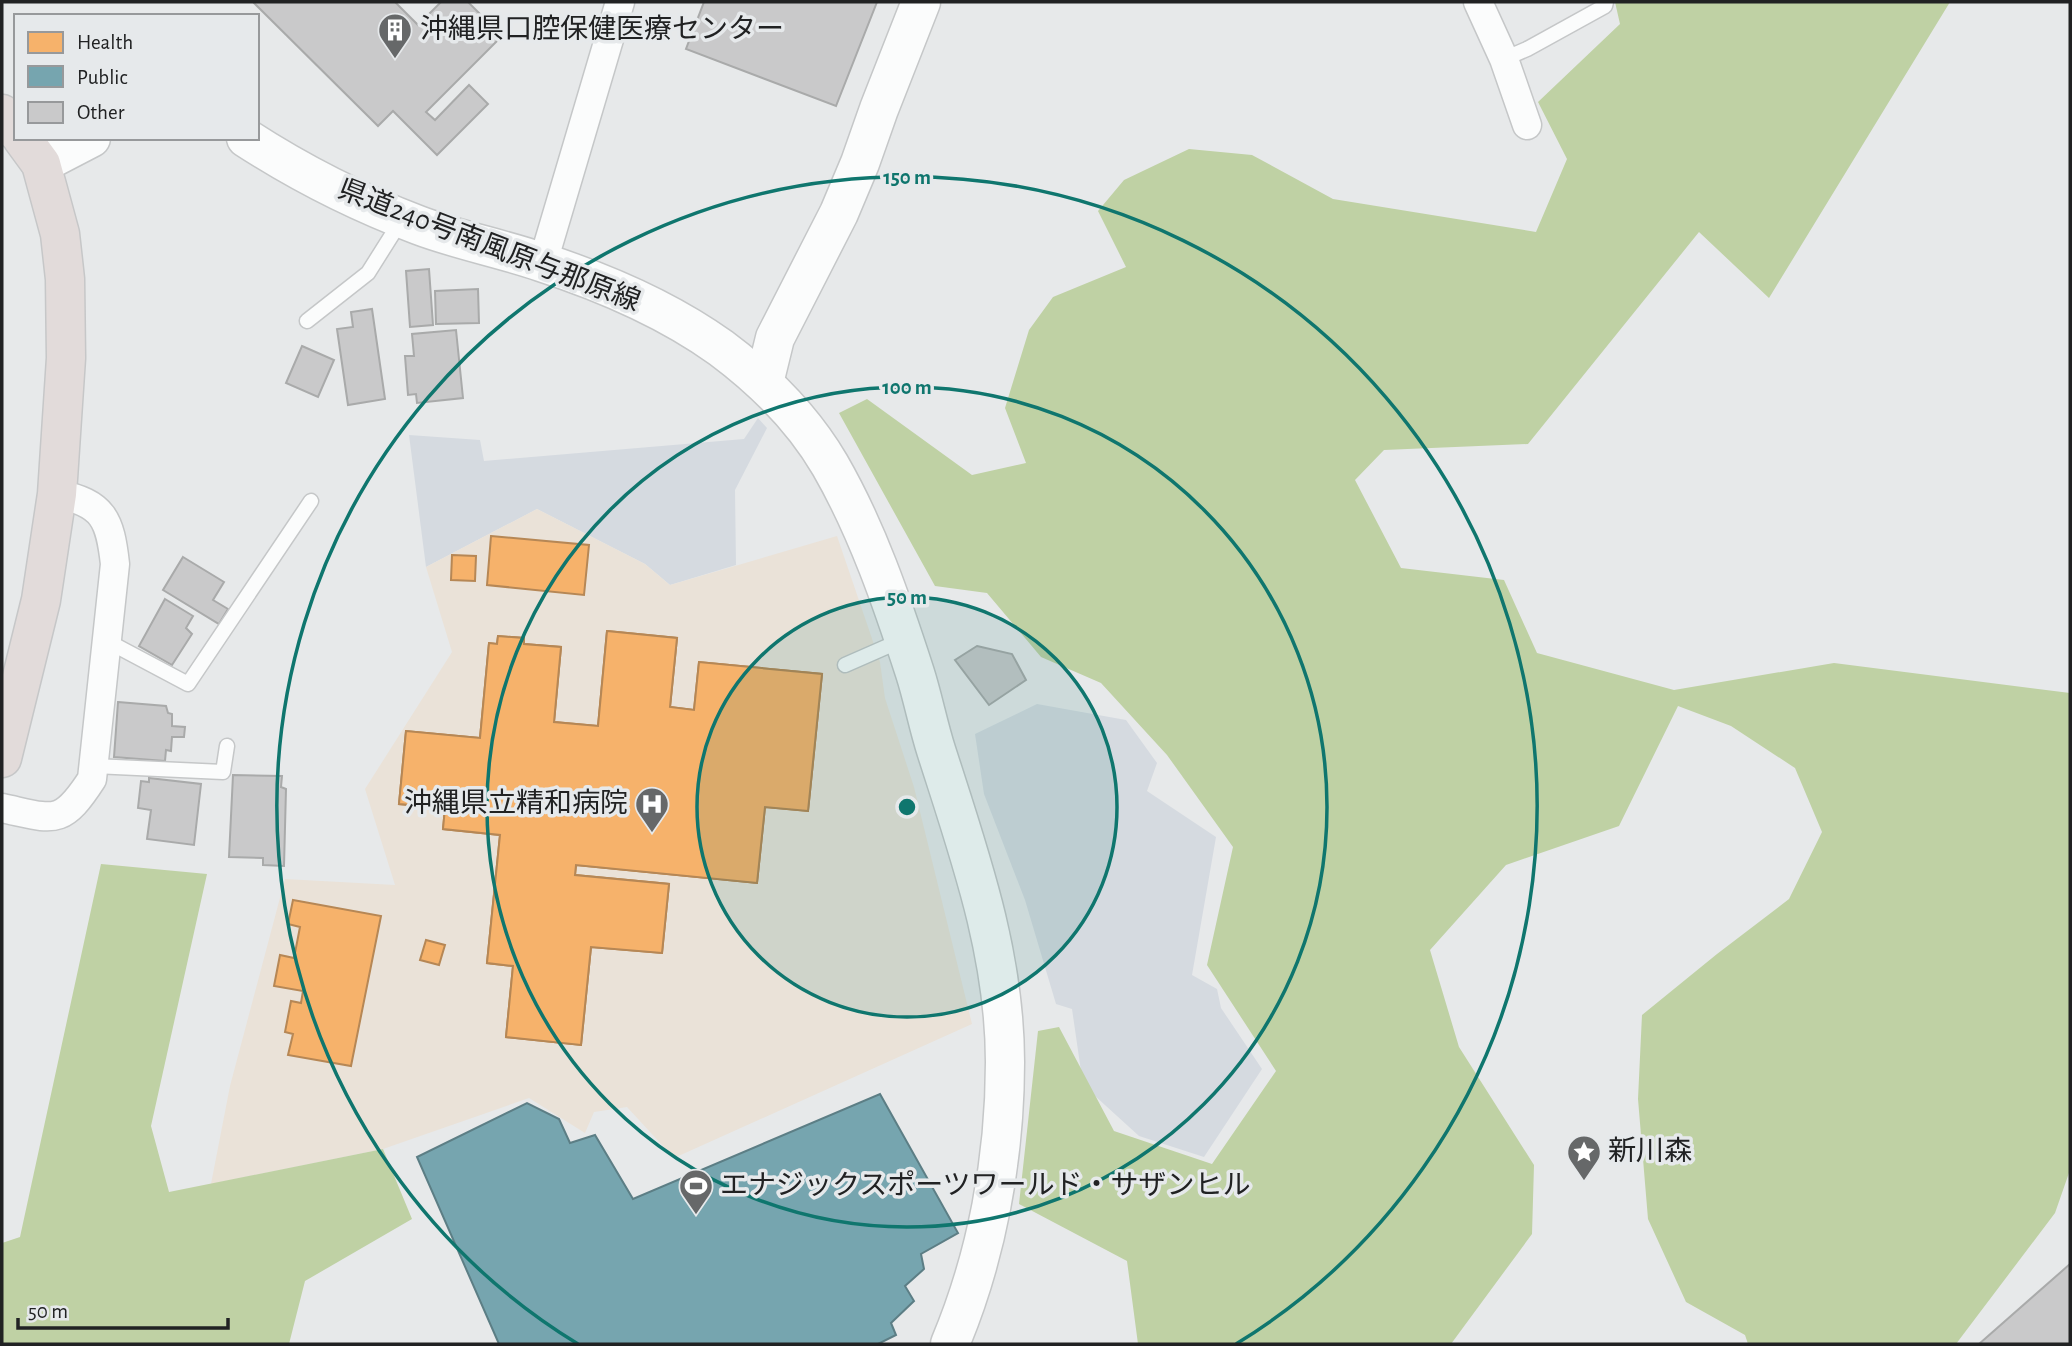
<svg xmlns="http://www.w3.org/2000/svg" width="2072" height="1346" font-family="'Alegreya Sans','Noto Sans JP',sans-serif">
  <style>
    .built { fill: #d5dae0 }
    .medical { fill: #eae2d8 }
    .forest { fill: #bfd1a4 }
    .health { fill: #f6b26b; stroke: #b68755; stroke-width: 2; fill-rule: evenodd }
    .public { fill: #76a5af; stroke: #5c7e85; stroke-width: 2 }
    .building { fill: #c9c9ca; stroke: #a9aaaa; stroke-width: 2 }
    .lines { fill: none; stroke-linecap: round; stroke-linejoin: round }
    .service-casing { stroke: #c5c7c8; stroke-width: 17 }
    .minor-casing { stroke: #c5c7c8; stroke-width: 31 }
    .secondary-casing { stroke: #c5c7c8; stroke-width: 41 }
    .trunk-casing { stroke: #c6c7c8; stroke-width: 41 }
    .service { stroke: #fbfcfc; stroke-width: 14 }
    .minor { stroke: #fbfcfc; stroke-width: 28 }
    .secondary { stroke: #fbfcfc; stroke-width: 38 }
    .trunk { stroke: #e2dbda; stroke-width: 38 }
    .ring { fill: none; stroke: #0f766e; stroke-width: 3.5 }
    .labels { text-anchor: middle; dominant-baseline: central; stroke-width: 7; stroke-linejoin: round; paint-order: stroke }
    .poi-label { font-size: 28px; fill: #212223; stroke: #e6e9eb; text-anchor: start }
    .street-label { font-size: 28px; fill: #212223; stroke: #e6e9eb }
    .centre { fill: #0f766e; stroke: #e6e9eb; stroke-width: 3.5 }
    .ring-label { font-size: 21px; text-anchor: middle; font-weight: bold; fill: #0f766e; stroke: #e6e9eb; stroke-width: 7; stroke-linejoin: round; paint-order: stroke }
  </style>
  <rect width="100%" height="100%" fill="#e7e9ea"/>
  <g class="built">
    <polygon points="758,418 767,428 735,490 736,565 670,585 645,564 537,509 426,567 409,435 480,440 484,461 744,439"/>
    <polygon points="1037,704 1126,720 1157,763 1147,791 1216,837 1192,975 1217,989 1221,1008 1262,1069 1204,1157 1139,1136 1083,1085 1072,1009 1056,1004 1025,900 984,794 975,734"/>
  </g>
  <polygon class="medical" points="537,509 645,564 670,585 837,536 880,662 885,698 914,787 972,1024 674,1158 627,1107 594,1112 585,1133 529,1098 383,1149 211,1184 230,1086 285,879 395,885 365,789 452,652 426,567"/>
  <g class="forest">
    <polygon points="1615,2 1950,2 1769,298 1699,232 1528,444 1384,450 1355,480 1401,568 1504,580 1537,653 1674,690 1834,663 2070,693 2070,1170 2055,1213 1956,1344 1748,1344 1745,1335 1686,1302 1648,1219 1638,1099 1642,1015 1717,954 1789,899 1822,832 1795,768 1731,726 1678,706 1619,826 1506,865 1430,950 1459,1047 1534,1165 1532,1234 1451,1344 1138,1344 1127,1261 1019,1204 1038,1031 1059,1027 1114,1131 1212,1164 1276,1071 1207,965 1233,847 1167,755 1101,683 1041,657 987,593 935,586 839,413 867,399 972,475 1026,463 1005,408 1029,330 1053,297 1126,267 1098,211 1124,180 1189,149 1252,155 1333,199 1536,232 1567,159 1538,102 1620,24"/>
    <polygon points="101,864 207,874 151,1126 169,1192 383,1149 412,1219 305,1281 289,1344 2,1344 2,1243 20,1237"/>
  </g>
  <g class="health">
    <polygon points="491,536 589,545 584,595 487,585"/>
    <polygon points="452,555 476,556 475,581 451,580"/>
    <path d="M607,631L677,638L670,707L694,710L699,662L822,674L808,811L765,807L757,883L576,865L575,875L669,884L662,953L591,947L581,1045L506,1037L513,966L487,963L500,835L443,829L445,808L399,804L406,731L480,738L489,643L497,644L498,636L524,638V644L561,647L554,722L598,726ZM592,791L645,796L643,827L624,826L626,803L610,802L608,826L589,825Z"/>
    <polygon points="607,631 677,638 670,707 694,710 699,662 822,674 808,811 765,807 757,883 576,865 575,875 669,884 662,953 591,947 581,1045 506,1037 513,966 487,963 500,835 443,829 445,808 399,804 406,731 480,738 489,643 497,644 498,636 524,638 524,644 561,647 554,722 598,726"/>
    <polygon points="293,900 381,916 351,1066 288,1055 293,1034 285,1032 291,1001 301,1003 303,991 274,986 280,955 294,958 300,927 288,924"/>
    <polygon points="426,940 445,945 439,965 420,960"/>
  </g>
  <polygon class="public" points="880,1094 958,1233 921,1254 924,1269 905,1286 914,1301 891,1323 896,1335 878,1344 499,1344 417,1157 527,1103 559,1119 570,1143 595,1135 633,1199"/>
  <g class="building">
    <polygon points="253,2 395,2 418,25 441,2 468,2 502,36 426,112 435,120 469,85 488,104 437,155 393,111 378,126"/>
    <polygon points="704,2 877,2 836,106 686,49"/>
    <polygon points="429,269 433,325 410,327 406,271"/>
    <polygon points="478,289 479,323 436,324 435,291"/>
    <polygon points="372,309 385,399 348,405 337,329 353,327 351,312"/>
    <polygon points="456,330 463,398 417,403 416,394 408,395 405,356 414,356 412,334"/>
    <polygon points="302,346 334,360 318,397 286,383"/>
    <polygon points="183,557 224,582 213,600 228,609 219,624 163,590"/>
    <polygon points="165,599 193,616 186,628 192,634 172,665 139,646"/>
    <polygon points="977,646 1012,654 1026,680 989,705 955,660"/>
    <polygon points="118,702 166,706 168,713 172,714 172,726 185,727 184,737 172,737 171,751 166,750 165,761 114,757"/>
    <polygon points="233,775 282,776 281,787 286,789 284,866 263,865 263,858 229,857"/>
    <polygon points="149,778 201,784 194,845 147,839 151,810 138,808 141,781 149,782"/>
    <polygon points="2070,1264 2070,1344 1979,1344"/>
  </g>
  <g class="lines">
    <g class="service-casing">
      <g id="service">
        <polyline points="1504,59 1527,49 1605,6 1606,2"/>
        <polyline points="307,321 368,273 402,219"/>
        <polyline points="107,641 188,684 311,501"/>
        <polyline points="845,665 902,640"/>
        <polyline points="94,766 223,772 227,746"/>
      </g>
    </g>
    <g class="minor-casing">
      <g id="minor">
        <polyline points="1478,2 1504,59 1527,125"/>
        <polyline points="543,262 620,2"/>
        <path d="M2,808C54,819 61,827 92,779L115,564C110,520 104,503 57,494"/>
      </g>
    </g>
    <g class="secondary-casing">
      <g id="secondary">
        <path d="M246,138C300,173 357,202 418,225C457,240 500,248 541,262C603,282 668,310 721,348C764,380 803,419 830,465C867,529 892,602 915,673C923,698 928,725 936,750C969,853 1005,953 1005,1062C1005,1158 987,1256 950,1344"/>
        <polyline points="41,164 91,138"/>
        <polyline points="764,383 775,338 839,213 860,163 879,109 921,2"/>
      </g>
    </g>
    <g class="trunk-casing">
      <g id="trunk">
        <polyline points="2,114 16,131"/>
        <polyline points="2,758 41,600 57,494 66,358 65,279 60,234 41,164 22,138"/>
      </g>
    </g>
    <use href="#service" class="service"/>
    <use href="#minor" class="minor"/>
    <use href="#secondary" class="secondary"/>
    <use href="#trunk" class="trunk"/>
  </g>
  <circle cx="907" cy="807" r="210" fill="#0f766e" fill-opacity=".12"/>
  <g class="ring">
    <circle cx="907" cy="807" r="210"/>
    <circle cx="907" cy="807" r="420"/>
    <path d="M578 1344A630 630 0 1 1 1236 1344"/>
  </g>
  <defs>
    <g id="building-pin" transform="scale(1.75)"><path d="M0 17L-7.5 6A9.5 9.5 0 1 1 7.5 6Z" fill="#666869" stroke="#e6e9eb"/><path d="M-4-6H4V6H1V3H-1V6H-4ZM-2.5-4.3h1.7v1.8h-1.7ZM.8-4.3h1.7v1.8H.8ZM-2.5-1h1.7V.8h-1.7ZM.8-1h1.7V.8H.8Z" fill="#fff"/></g>
    <g id="hospital-pin" transform="scale(1.75)"><path d="M0 17L-7.5 6A9.5 9.5 0 1 1 7.5 6Z" fill="#666869" stroke="#e6e9eb"/><path d="M-5-5h3v3.5h4V-5h3V5h-3V1.5h-4V5h-3Z" fill="#fff"/></g>
    <g id="sight-pin" transform="scale(1.75)"><path d="M0 17L-7.5 6A9.5 9.5 0 1 1 7.5 6Z" fill="#666869" stroke="#e6e9eb"/><path d="M0-6L1.8-2.2L6-1.7L2.9 1.2L3.7 5.4L0 3.3L-3.7 5.4L-2.9 1.2L-6-1.7L-1.8-2.2Z" fill="#fff"/></g>
    <g id="stadium-pin" transform="scale(1.75)"><path d="M0 17L-7.5 6A9.5 9.5 0 1 1 7.5 6Z" fill="#666869" stroke="#e6e9eb"/><path d="M0-5a6.5 5 0 1 0 0 10a6.5 5 0 1 0 0-10ZM-3.5-1.8h7v3.6h-7Z" fill="#fff"/></g>
  </defs>
  <g fill-rule="evenodd">
    <use href="#building-pin" x="395" y="30"/>
    <use href="#hospital-pin" x="652" y="804"/>
    <use href="#sight-pin" x="1584" y="1152"/>
    <use href="#stadium-pin" x="696" y="1186"/>
  </g>
  <g class="labels">
    <g class="poi-label">
      <text x="420" y="30">沖縄県口腔保健医療センター</text>
      <text x="628" y="804" text-anchor="end">沖縄県立精和病院</text>
      <text x="1608" y="1152">新川森</text>
      <text x="720" y="1186">エナジックスポーツワールド・サザンヒル</text>
    </g>
    <g class="street-label">
      <text transform="translate(489 246) rotate(21)">県道240号南風原与那原線</text>
    </g>
  </g>
  <circle cx="907" cy="807" r="10" class="centre"/>
  <g class="ring-label">
    <text x="907" y="184">150 m</text>
    <text x="907" y="394">100 m</text>
    <text x="907" y="604">50 m</text>
  </g>
  <rect width="2072" height="1346" fill="none" stroke="#212223" stroke-width="7"/>
  <rect x="14" y="14" width="245" height="126" fill="#e6e9eb" stroke="#97999b" stroke-width="2"/>
  <rect x="28" y="32" width="35" height="21" fill="#f6b26b" stroke="#97999b" stroke-width="2"/>
  <text x="77" y="49" font-size="21" fill="#212223">Health</text>
  <rect x="28" y="66" width="35" height="21" fill="#76a5af" stroke="#97999b" stroke-width="2"/>
  <text x="77" y="84" font-size="21" fill="#212223">Public</text>
  <rect x="28" y="102" width="35" height="21" fill="#c9c9ca" stroke="#97999b" stroke-width="2"/>
  <text x="77" y="119" font-size="21" fill="#212223">Other</text>
  <path d="M18 1318v10h210v-10" fill="none" stroke="#212223" stroke-width="3.5"/>
  <text x="28" y="1318" font-size="21" fill="#212223" stroke="#e6e9eb" stroke-width="5" paint-order="stroke">50 m</text>
</svg>
